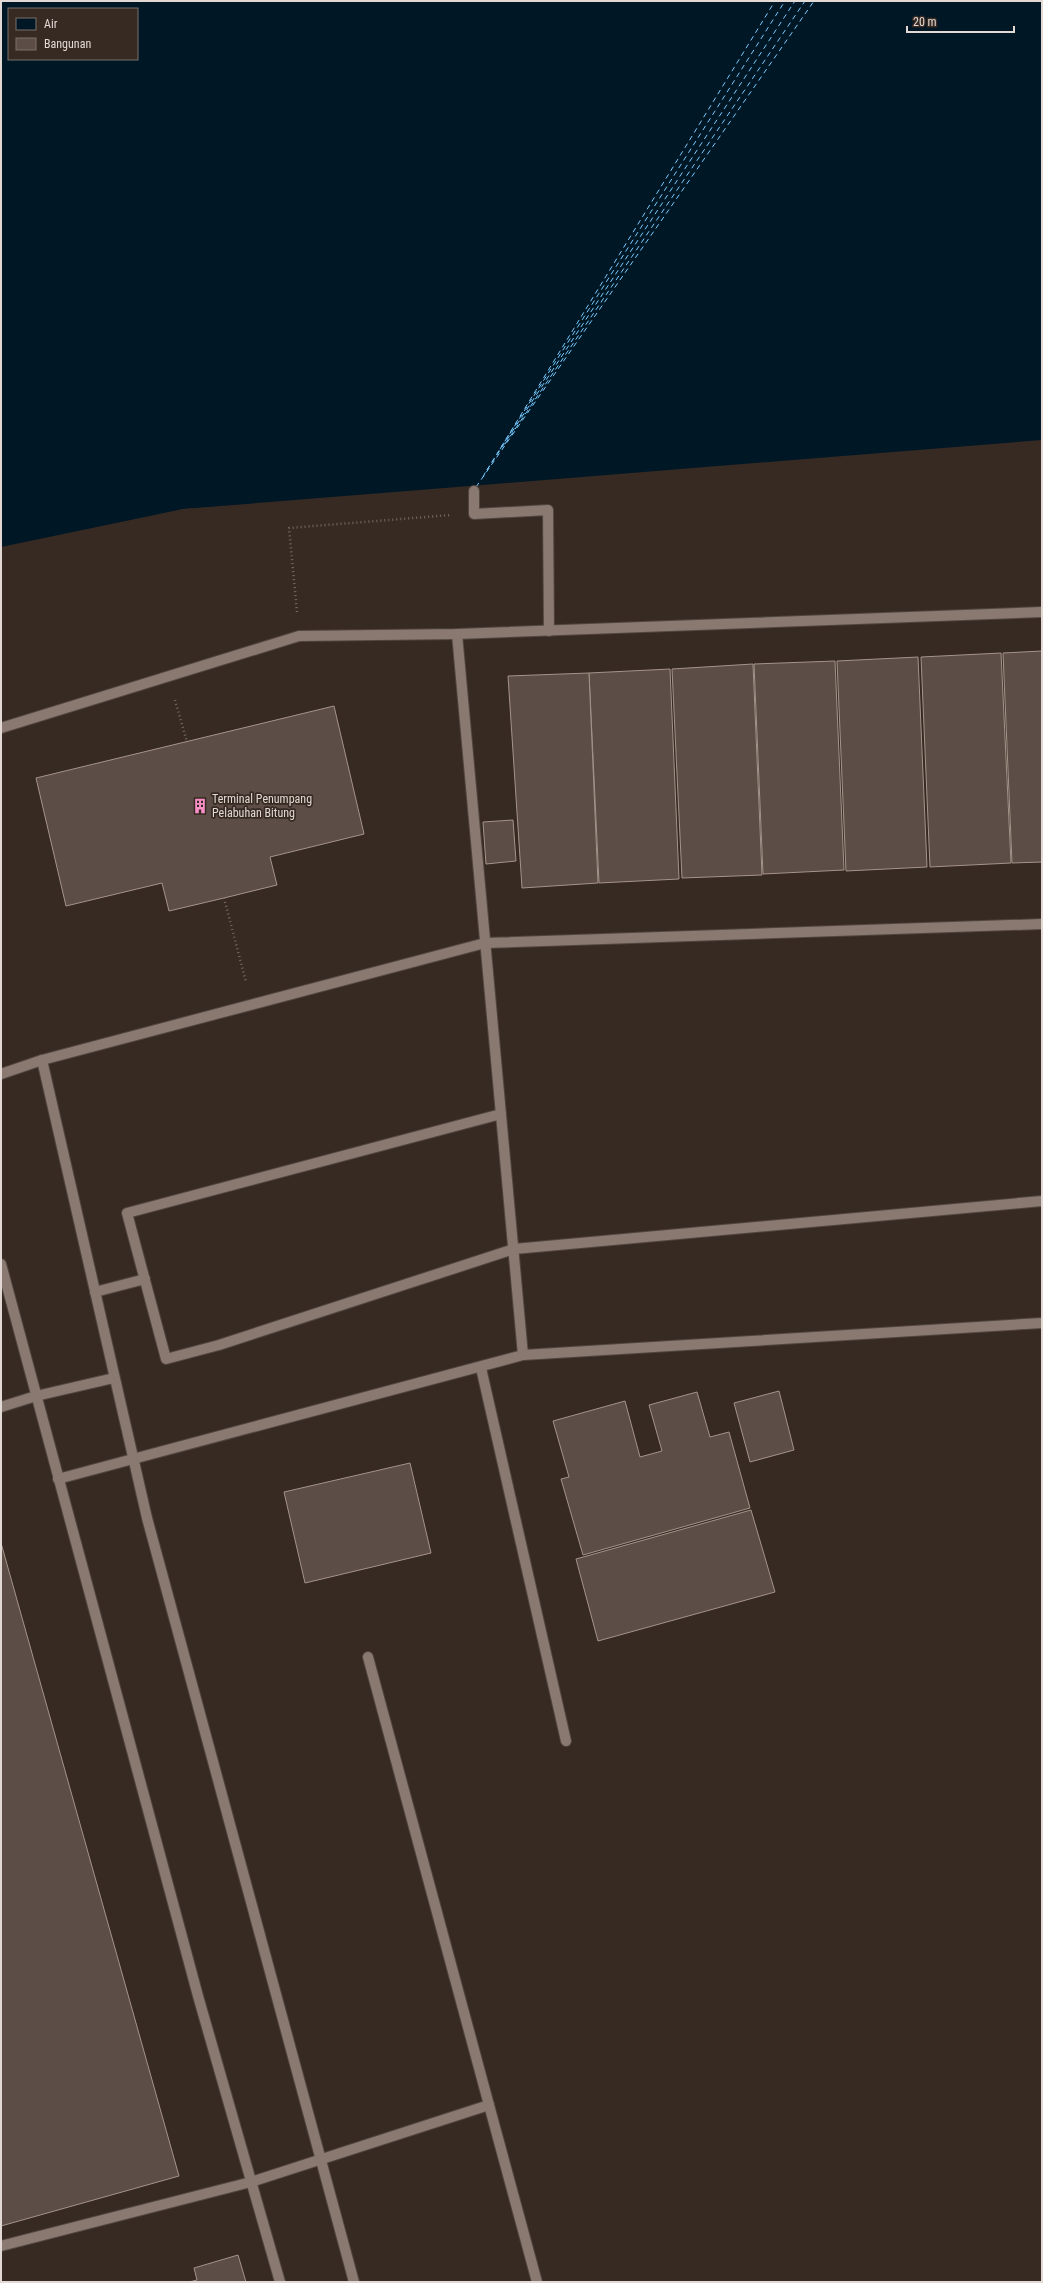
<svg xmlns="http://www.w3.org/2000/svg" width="1043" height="2283" font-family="'Roboto Condensed',sans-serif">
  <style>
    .water { fill: #001726; fill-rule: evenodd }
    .pier { fill: #372a23 }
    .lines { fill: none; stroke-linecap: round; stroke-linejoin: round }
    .ferry { stroke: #78caff; stroke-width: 1; stroke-dasharray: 5 4; stroke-linecap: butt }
    .building { fill: #5c4e46; stroke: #a4948b }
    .service-casing { stroke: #514640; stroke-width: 12 }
    .path { stroke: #756a63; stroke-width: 2.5; stroke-dasharray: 1 3; stroke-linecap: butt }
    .service { stroke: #897971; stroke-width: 10 }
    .labels { text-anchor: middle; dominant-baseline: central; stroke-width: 3.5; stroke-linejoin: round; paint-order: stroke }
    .poi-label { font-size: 12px; fill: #e2d9d4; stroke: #372a23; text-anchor: start }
  </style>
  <rect width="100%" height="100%" fill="#372a23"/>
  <path class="water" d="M1,1H1042V440L183,509L1,547ZM9,9H137V59H9Z"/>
  <polygon class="pier" points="312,501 183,511 116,525 183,509"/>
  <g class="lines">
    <g class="ferry">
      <polyline points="505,444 805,1"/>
      <polyline points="500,449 785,1"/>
      <polyline points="487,470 795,1"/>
      <polyline points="487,470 775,1"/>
      <polyline points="483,477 486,471"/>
      <polyline points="476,487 814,1"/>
    </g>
  </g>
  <g class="building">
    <polygon points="1042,651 1042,862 1012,863 1003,653"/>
    <polygon points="1001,653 1011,863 930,867 921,657"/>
    <polygon points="918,657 927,867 846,871 837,661"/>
    <polygon points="835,661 844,870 763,874 754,664"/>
    <polygon points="753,664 762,875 682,878 672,669"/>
    <polygon points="670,669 679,879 599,883 589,673"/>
    <polygon points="589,673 598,883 522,888 508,676"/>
    <polygon points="334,706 364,834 270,857 277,885 224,898 169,911 162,883 66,906 36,778"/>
    <polygon points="513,820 516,861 486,864 483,822"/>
    <polygon points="779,1391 794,1450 750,1462 734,1403"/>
    <polygon points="697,1392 710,1437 729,1432 750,1508 583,1555 561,1479 569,1477 553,1421 625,1401 640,1457 662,1451 649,1405"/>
    <polygon points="410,1463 431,1553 305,1583 284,1492"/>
    <polygon points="751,1510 775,1592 598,1641 576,1559"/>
    <polygon points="1,1543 179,2176 1,2226"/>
    <polygon points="238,2255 246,2282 189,2282 197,2280 194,2268"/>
  </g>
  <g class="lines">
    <g class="service-casing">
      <g id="service">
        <polyline points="474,491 474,514 548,510 549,631"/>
        <polyline points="457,634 523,1355"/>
        <polyline points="1,728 299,636 457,634 1042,612"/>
        <polyline points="42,1060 147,1518 354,2282"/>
        <polyline points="1,1074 42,1060 485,943 1042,924"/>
        <polyline points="501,1114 127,1213 166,1359 219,1345 514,1249 1042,1201"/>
        <polyline points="1,1264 198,1996 280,2282"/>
        <polyline points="95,1292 145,1279"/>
        <polyline points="481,1368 566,1741"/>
        <polyline points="1,1407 36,1396 114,1378"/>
        <polyline points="58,1479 523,1355 1042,1323"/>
        <polyline points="489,2105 537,2282"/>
        <polyline points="1,2246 251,2182 489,2105 368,1657"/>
      </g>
    </g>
    <g class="path">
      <polyline points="297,612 289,528 451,515"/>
      <polyline points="175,700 187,742"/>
      <polyline points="224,898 246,982"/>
    </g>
    <use href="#service" class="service"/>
  </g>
  <defs>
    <g id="building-bare" transform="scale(1.2)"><path d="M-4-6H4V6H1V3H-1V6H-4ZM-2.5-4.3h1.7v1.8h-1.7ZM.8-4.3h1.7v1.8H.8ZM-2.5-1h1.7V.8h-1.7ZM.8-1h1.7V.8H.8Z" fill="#fa8fc7" stroke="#372a23" stroke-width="2.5" paint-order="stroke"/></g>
  </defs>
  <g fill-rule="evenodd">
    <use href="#building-bare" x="200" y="806"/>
  </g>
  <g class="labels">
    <g class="poi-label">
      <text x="212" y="799">Terminal Penumpang<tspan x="212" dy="14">Pelabuhan Bitung</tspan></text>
    </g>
  </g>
  <rect width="1043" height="2283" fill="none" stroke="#e2d9d4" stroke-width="4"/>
  <rect x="8" y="8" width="130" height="52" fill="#372a23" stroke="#7b706a"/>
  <rect x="16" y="18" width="20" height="12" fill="#001726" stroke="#7b706a"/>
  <text x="44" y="28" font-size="12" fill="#e2d9d4">Air</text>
  <rect x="16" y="38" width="20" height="12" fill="#5c4e46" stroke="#7b706a"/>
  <text x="44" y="48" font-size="12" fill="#e2d9d4">Bangunan</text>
  <path d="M907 26v6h107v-6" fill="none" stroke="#e2d9d4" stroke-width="2"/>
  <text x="913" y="26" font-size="12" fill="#e2d9d4" stroke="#372a23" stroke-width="3" paint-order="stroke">20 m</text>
</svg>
